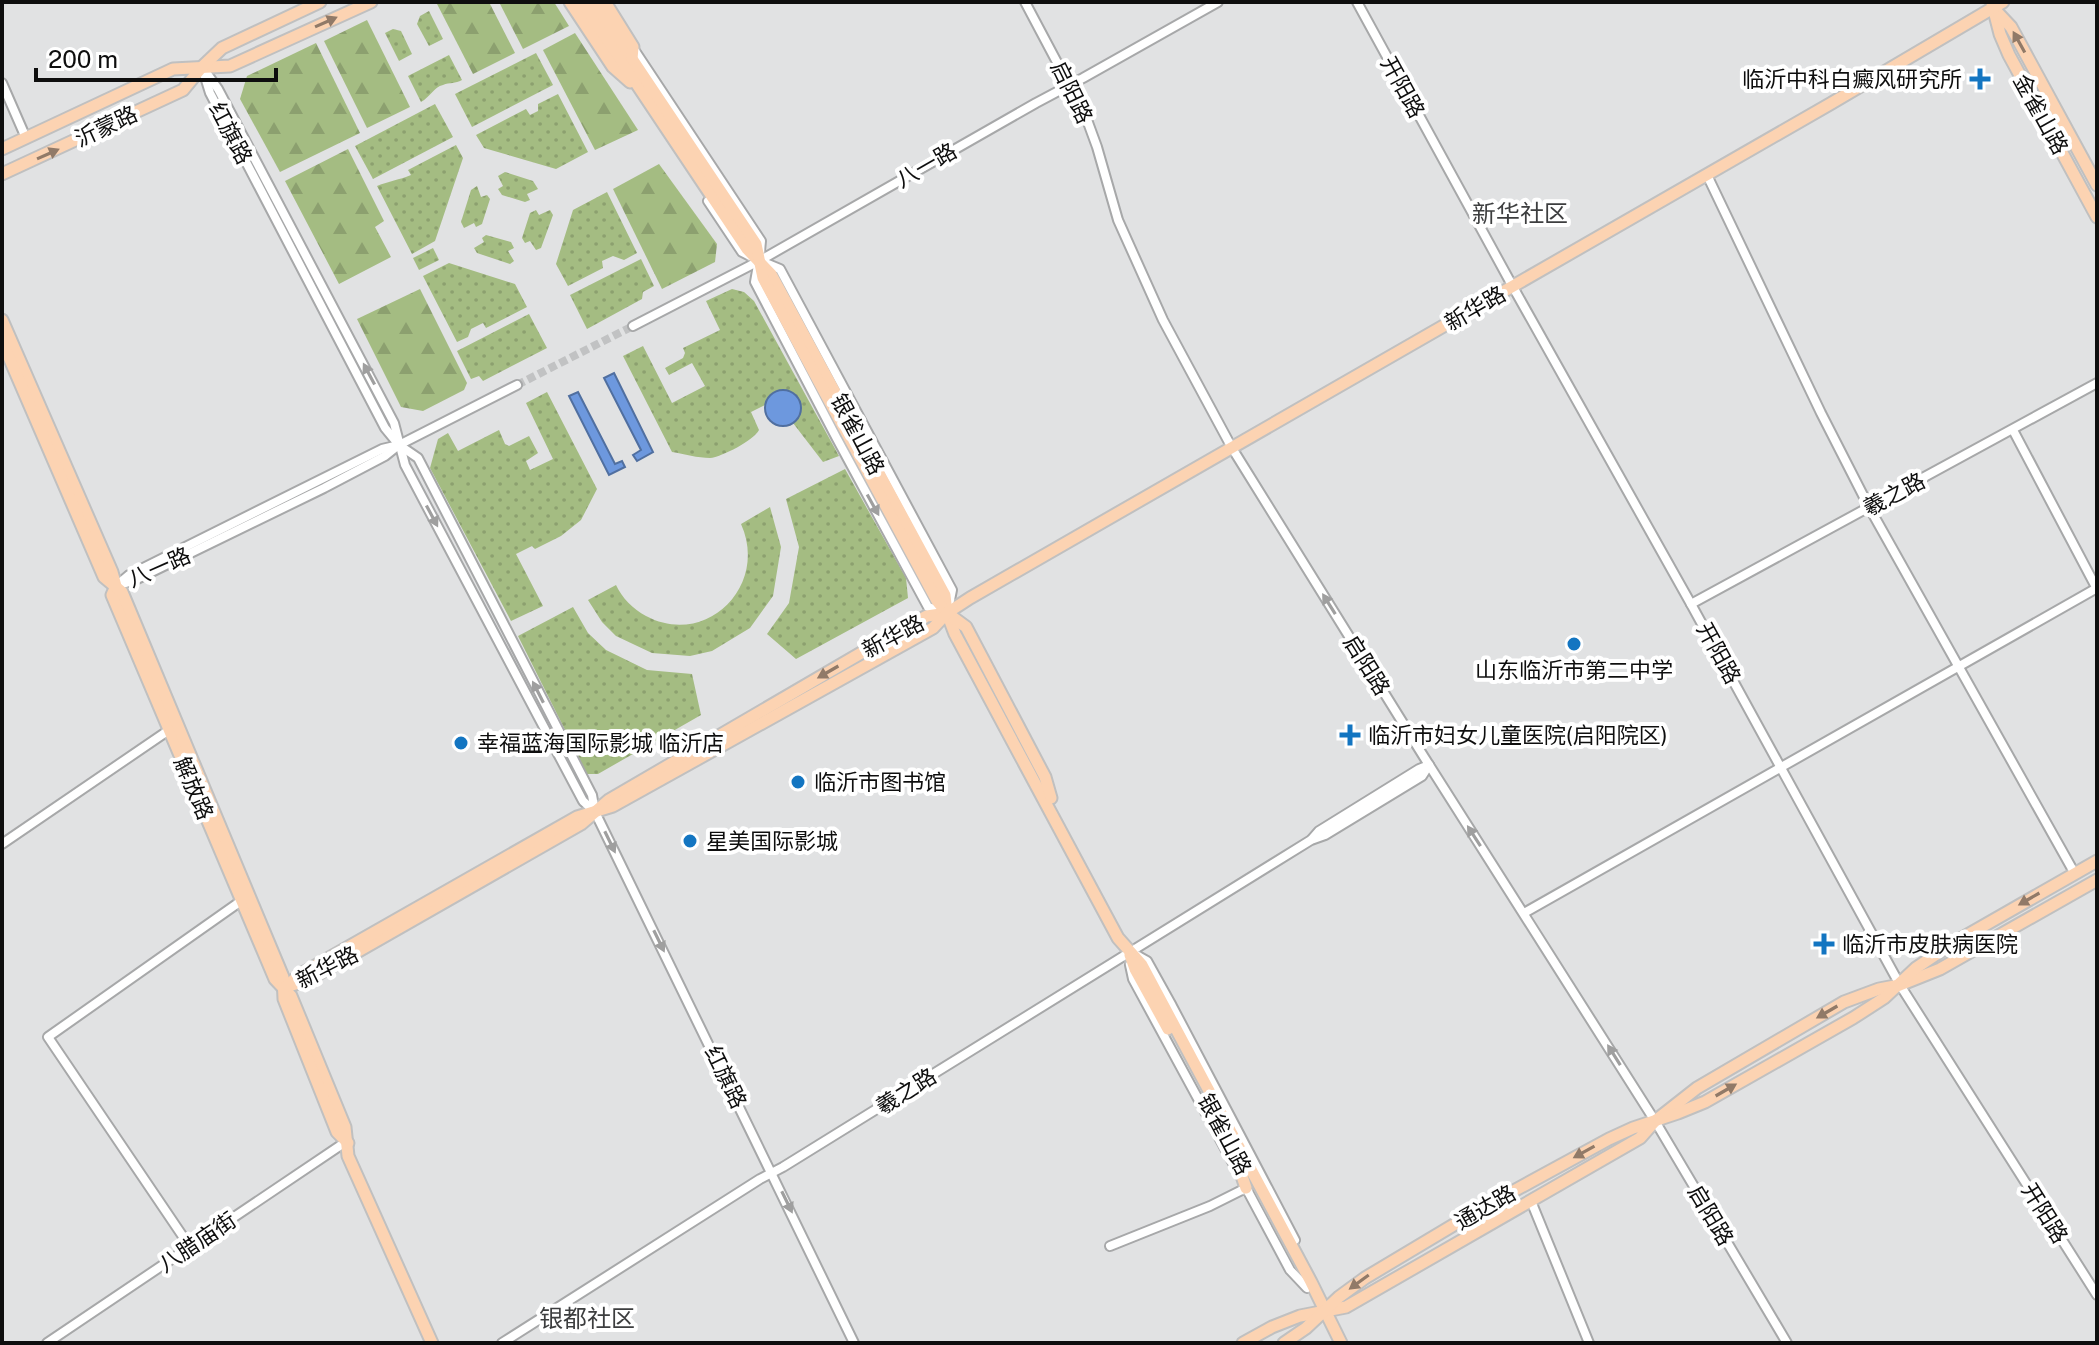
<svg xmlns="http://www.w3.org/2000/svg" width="2099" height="1345" font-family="'Public Sans','Noto Sans SC',sans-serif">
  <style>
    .grass { fill: url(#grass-dots) }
    .forest { fill: url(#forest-firs) }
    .water { fill: #6d98de; stroke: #506fa0; stroke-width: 2 }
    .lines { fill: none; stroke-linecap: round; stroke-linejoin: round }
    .minor-tunnel { stroke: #c1c2c3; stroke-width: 8; stroke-dasharray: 8 4; stroke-linecap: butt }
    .minor-casing { stroke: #a7a8a9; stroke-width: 12 }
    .major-casing { stroke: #c0c0c0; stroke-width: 15 }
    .minor { stroke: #fff; stroke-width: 8 }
    .major { stroke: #fcd3b2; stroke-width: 11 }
    .oneway { fill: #917a68 }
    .oneway2 { fill: #9f9f9f }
    .poi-dot { fill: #1375c1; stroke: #fff; stroke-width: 3 }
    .labels { text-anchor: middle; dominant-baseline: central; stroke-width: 8; stroke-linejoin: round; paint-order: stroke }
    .poi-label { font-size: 22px; fill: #0e0e0e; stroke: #fff; text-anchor: start }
    .street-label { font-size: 22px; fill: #0e0e0e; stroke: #fff }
    .neighbourhood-label { font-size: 24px; fill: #3d3e3f; stroke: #fff }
  </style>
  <defs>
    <pattern id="grass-dots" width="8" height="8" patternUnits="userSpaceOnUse" patternTransform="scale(2)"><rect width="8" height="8" fill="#a4bc82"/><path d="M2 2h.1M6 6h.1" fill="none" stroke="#8ca06f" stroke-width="1.8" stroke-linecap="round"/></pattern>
    <pattern id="forest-firs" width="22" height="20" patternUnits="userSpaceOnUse" patternTransform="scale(2)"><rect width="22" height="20" fill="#a4bc82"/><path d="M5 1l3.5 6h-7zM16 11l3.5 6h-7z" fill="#8ca06f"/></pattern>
  </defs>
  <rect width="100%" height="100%" fill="#e1e2e3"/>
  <g class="grass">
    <polygon points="429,11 443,39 429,46 417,24 420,16"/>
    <polygon points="393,29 401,31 412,54 399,61 385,33"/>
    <polygon points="536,53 553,85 472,127 455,94"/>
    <path d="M449,55L462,80C455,84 450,82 443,85C434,87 430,97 421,102L408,76Z"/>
    <polygon points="558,94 588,152 556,169 484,148 476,135 526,109 530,115 538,111 538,104"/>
    <polygon points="435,104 453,137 373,179 355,146"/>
    <path d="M456,145L463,158L435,241L412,254L377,186C389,181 399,180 411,175L408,170Z"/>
    <polygon points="505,172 533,181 538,189 527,194 530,200 525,202 502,195 498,189 503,186 498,176"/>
    <polygon points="477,186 481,197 487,195 490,199 482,224 476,227 474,223 464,228 461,222 471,190"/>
    <polygon points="607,192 637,253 624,260 613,256 602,261 603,268 568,286 556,264 573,210"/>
    <polygon points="536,210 539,215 550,210 553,215 541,248 536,250 530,241 525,243 522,238 530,213"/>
    <polygon points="486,235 511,242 514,248 508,251 514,261 510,264 477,253 474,248 484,242 482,238"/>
    <polygon points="433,248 439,260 419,270 413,258"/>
    <polygon points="641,259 654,286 643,292 642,299 587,329 570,295"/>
    <polygon points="449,263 515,284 527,307 486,328 483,323 471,329 468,337 457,342 423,276"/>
    <path d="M732,289L744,292L754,301L839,456L823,462L793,423L798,419L795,394C783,388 770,391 765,405L751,412L759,430C754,440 722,457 710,458C698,458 684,454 672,452L623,356L643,346L672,403L705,386L692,363L669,375L665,368L683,358L685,353L683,348L720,330L706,301Z"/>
    <polygon points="529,314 547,348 483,381 479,376 471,379 457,351"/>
    <polygon points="547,392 597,489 581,520 561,536 535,549 532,546 516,554 543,606 511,621 430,468 438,439 448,433 458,451 499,430 505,444 509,446 529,436 538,453 526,461 530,470 553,459 526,403"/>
    <polygon points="845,469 906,578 908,598 796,659 767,634 789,603 799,547 786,499"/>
    <path d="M770,507L781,547L773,596L750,628L712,651L690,656L652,653L616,636L602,622L588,600L616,585C622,598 633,609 646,616C706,648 769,586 741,524Z"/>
    <polygon points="573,607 588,633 606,650 647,670 692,674 701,715 598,774 587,774 518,636"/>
  </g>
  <g class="forest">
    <polygon points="436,2 489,2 515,53 473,74"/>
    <polygon points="499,2 554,2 569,26 523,49"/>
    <polygon points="367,20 410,107 367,128 324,41"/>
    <polygon points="575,33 638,130 595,150 543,50"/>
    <polygon points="316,43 360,133 280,172 240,99 247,76"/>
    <polygon points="348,149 384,221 375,227 391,257 339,284 285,181"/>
    <polygon points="659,164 717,244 715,262 662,289 613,189"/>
    <polygon points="420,289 467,383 464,390 423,411 401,407 357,319"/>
  </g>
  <g class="water">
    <polygon points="614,373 653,452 637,461 633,455 641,450 604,378"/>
    <circle cx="783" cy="408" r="18"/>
    <polygon points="578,392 615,464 622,461 625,467 609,475 569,396"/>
  </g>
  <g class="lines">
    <polyline class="minor-tunnel" points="517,385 633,326"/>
    <g class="minor-casing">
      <g id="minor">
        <polyline points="1025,2 1086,117 1097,147 1118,220 1163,320 1232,448 1424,757 1655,1121 1787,1343"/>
        <polyline points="1357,2 1513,287 1691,604 1900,985 2097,1295"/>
        <polyline points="633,48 761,241 760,251"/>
        <polyline points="202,67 210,93 385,428 399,445 418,458 592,795 595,812 854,1343"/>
        <polyline points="208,75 218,89 394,423 405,465 583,801 595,812"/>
        <polyline points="2,83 26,138"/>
        <polyline points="1707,175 1821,413 1869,507 2075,874"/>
        <polyline points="708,201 742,252 750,256"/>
        <polyline points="763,262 780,269 952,590 949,605"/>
        <polyline points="758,265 755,282 836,437 928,607 944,612"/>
        <polyline points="633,326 759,261 1036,103 1083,78 1218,2"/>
        <polyline points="2013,430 2097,589"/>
        <polyline points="121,584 133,581 324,488 385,456 395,448"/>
        <polyline points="116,586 129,575 382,449 399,445 517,385"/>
        <polyline points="1691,604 2097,383"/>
        <polyline points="1312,839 1319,831 1419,769 1429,765"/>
        <polyline points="2,844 169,730"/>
        <polyline points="1524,913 2097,588"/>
        <polyline points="1138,956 1147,961 1172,1006 1295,1240"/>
        <polyline points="1130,965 1133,979 1234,1165"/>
        <polyline points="1244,1184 1290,1270 1307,1288"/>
        <polyline points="1531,1201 1589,1343"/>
        <polyline points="1110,1246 1210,1206 1246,1188"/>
        <polyline points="190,1247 48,1037 241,901"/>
        <polyline points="47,1343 347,1141"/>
        <polyline points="502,1343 760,1179 783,1167 1311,840 1325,835 1422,776 1429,765"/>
      </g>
    </g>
    <g class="major-casing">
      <g id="major">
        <polyline points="570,2 613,67 630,82"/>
        <polyline points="582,2 747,249 771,274 945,595 947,613 955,634 1118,938 1142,965 1311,1282 1341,1343"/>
        <polyline points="594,2 756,244 763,278 937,601 947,613"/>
        <polyline points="605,2 633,47 632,59"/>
        <polyline points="1992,3 2000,34 2009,55 2097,217"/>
        <polyline points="1996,11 2011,27 2097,185"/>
        <polyline points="2,149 173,69 230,66 371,2"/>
        <polyline points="2,174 183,90 202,67 222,48 320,2"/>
        <polyline points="2,320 112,572 116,586 112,595 275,979 291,996 345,1127 348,1156 432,1343"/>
        <polyline points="2,341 104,577 122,592 283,977 284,999 337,1132 348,1143"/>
        <polyline points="947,613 966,627 1045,777 1051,798"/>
        <polyline points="1130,955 1135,969 1168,1029"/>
        <polyline points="292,985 306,981 581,824 609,800 904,628 927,616 947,613"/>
        <polyline points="284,988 301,974 577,817 613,806 933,628 947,613 970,598 1830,104 2003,2"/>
        <polyline points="1234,1152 1246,1188"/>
        <polyline points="1243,1343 1272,1327 1300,1316 1346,1307 1640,1138 1655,1121 1697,1088 1844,1002 1879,989 1900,985 1940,969 2097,880"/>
        <polyline points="1284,1343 1306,1328 1339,1297 1365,1278 1477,1211 1609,1139 1633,1128 1678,1113 1705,1102 1853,1018 1884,998 1916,968 1950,945 2097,861"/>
      </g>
    </g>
    <use href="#minor" class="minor"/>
    <use href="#major" class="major"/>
  </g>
  <defs><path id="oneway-solid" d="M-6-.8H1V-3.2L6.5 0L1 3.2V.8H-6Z" transform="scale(2)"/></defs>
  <g class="oneway">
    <use href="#oneway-solid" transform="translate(326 22) rotate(-24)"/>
    <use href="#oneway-solid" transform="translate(2019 42) rotate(-119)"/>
    <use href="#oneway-solid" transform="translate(48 154) rotate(-24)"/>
    <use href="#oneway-solid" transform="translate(828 672) rotate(150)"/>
    <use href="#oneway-solid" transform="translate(2029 899) rotate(150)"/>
    <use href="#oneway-solid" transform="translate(1827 1012) rotate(150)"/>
    <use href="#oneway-solid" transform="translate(1726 1090) rotate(-30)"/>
    <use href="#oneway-solid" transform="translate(1584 1152) rotate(151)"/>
    <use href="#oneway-solid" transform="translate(1359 1282) rotate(144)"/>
  </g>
  <g class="oneway2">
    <use href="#oneway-solid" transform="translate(369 374) rotate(-118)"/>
    <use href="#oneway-solid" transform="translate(873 505) rotate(61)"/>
    <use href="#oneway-solid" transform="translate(432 516) rotate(62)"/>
    <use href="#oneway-solid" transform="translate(1329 604) rotate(-122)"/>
    <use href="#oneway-solid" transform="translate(538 692) rotate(-117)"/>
    <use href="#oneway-solid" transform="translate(1474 836) rotate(-123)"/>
    <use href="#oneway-solid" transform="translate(610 842) rotate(64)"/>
    <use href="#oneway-solid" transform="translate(659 941) rotate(64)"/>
    <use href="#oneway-solid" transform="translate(1614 1055) rotate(-122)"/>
    <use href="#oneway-solid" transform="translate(787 1202) rotate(64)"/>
  </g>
  <g class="poi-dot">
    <path d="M1976 67h8v8h8v8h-8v8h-8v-8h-8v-8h8z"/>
    <circle cx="1574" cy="644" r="8"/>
    <path d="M1346 723h8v8h8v8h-8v8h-8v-8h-8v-8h8z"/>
    <circle cx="461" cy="743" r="8"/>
    <circle cx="798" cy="782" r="8"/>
    <circle cx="690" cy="841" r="8"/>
    <path d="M1820 932h8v8h8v8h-8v8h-8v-8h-8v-8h8z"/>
  </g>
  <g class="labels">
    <g class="poi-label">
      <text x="1962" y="79" text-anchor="end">临沂中科白癜风研究所</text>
      <text x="1574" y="670" text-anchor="middle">山东临沂市第二中学</text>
      <text x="1368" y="735">临沂市妇女儿童医院(启阳院区)</text>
      <text x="477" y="743">幸福蓝海国际影城 临沂店</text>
      <text x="814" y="782">临沂市图书馆</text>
      <text x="706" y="841">星美国际影城</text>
      <text x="1842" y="944">临沂市皮肤病医院</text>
    </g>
    <g class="street-label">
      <text transform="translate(1403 87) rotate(61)">开阳路</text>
      <text transform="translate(1072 92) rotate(64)">启阳路</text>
      <text transform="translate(2041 114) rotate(61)">金雀山路</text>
      <text transform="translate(106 126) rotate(-25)">沂蒙路</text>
      <text transform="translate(231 133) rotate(62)">红旗路</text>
      <text transform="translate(926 165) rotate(-30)">八一路</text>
      <text transform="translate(1475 308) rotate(-30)">新华路</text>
      <text transform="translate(858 434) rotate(62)">银雀山路</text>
      <text transform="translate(1894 494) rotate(-28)">羲之路</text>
      <text transform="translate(159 567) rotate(-24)">八一路</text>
      <text transform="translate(893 636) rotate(-28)">新华路</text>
      <text transform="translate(1719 653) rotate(61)">开阳路</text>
      <text transform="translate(1367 665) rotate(58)">启阳路</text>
      <text transform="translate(194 788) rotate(67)">解放路</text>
      <text transform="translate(327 967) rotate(-27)">新华路</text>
      <text transform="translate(726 1077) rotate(64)">红旗路</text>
      <text transform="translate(906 1091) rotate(-32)">羲之路</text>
      <text transform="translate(1225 1134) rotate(62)">银雀山路</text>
      <text transform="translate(1485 1207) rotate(-30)">通达路</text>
      <text transform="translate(2045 1213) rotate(58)">开阳路</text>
      <text transform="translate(1711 1215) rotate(59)">启阳路</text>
      <text transform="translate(197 1242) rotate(-34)">八腊庙街</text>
    </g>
    <g class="neighbourhood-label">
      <text x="1520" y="213">新华社区</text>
      <text x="587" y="1318">银都社区</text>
    </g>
  </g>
  <rect width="2099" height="1345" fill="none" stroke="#0e0e0e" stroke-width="8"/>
  <path d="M36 68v12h240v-12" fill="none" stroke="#0e0e0e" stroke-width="4"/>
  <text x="48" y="68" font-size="24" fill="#0e0e0e" stroke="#ffffff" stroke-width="6" paint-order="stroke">200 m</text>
</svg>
